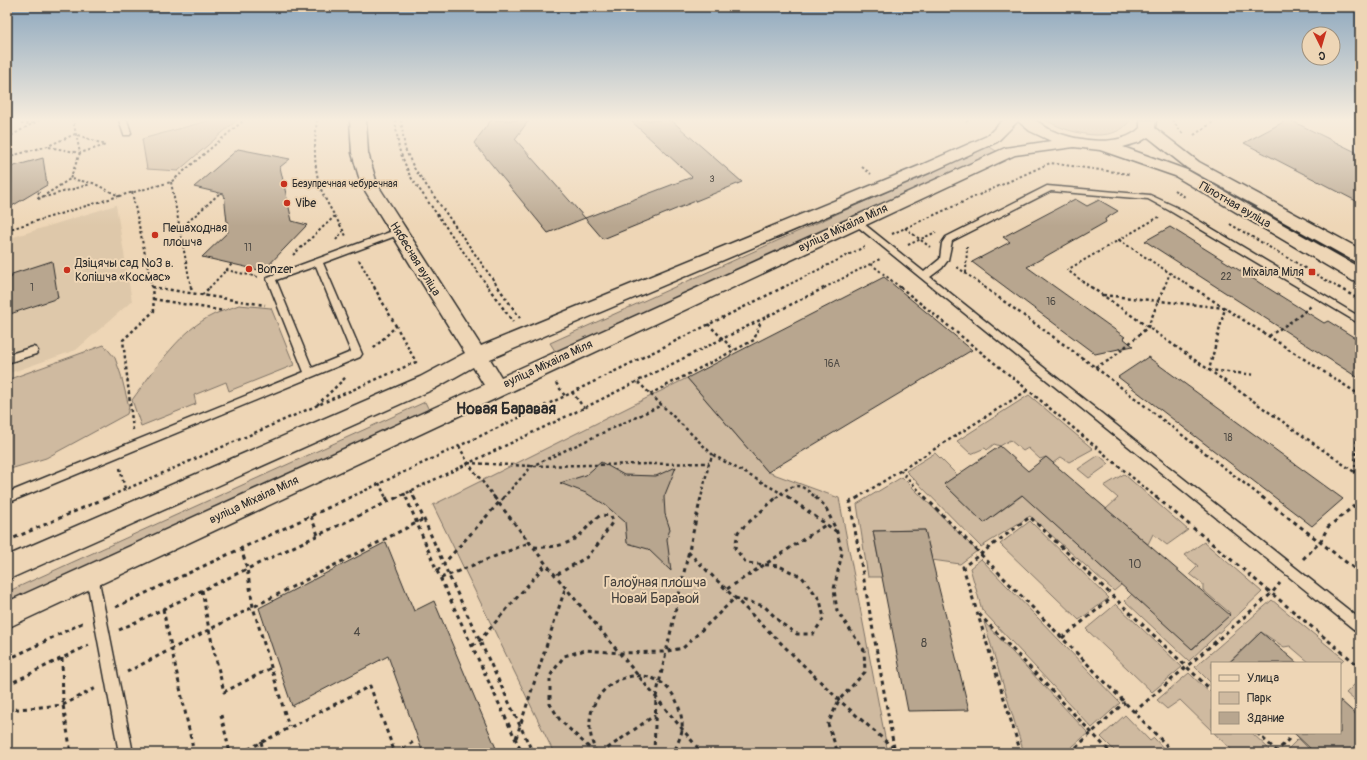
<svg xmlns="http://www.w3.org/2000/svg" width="1367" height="760" font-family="Pangolin,sans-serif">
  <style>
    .built { fill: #dec8aa }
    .green { fill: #cfbaa0; stroke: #7d7266 }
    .building { fill: #b8a68f; stroke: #2b2b2b }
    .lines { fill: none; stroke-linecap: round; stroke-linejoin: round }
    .lane-casing { stroke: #2b2b2b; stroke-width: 3 }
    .street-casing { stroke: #2b2b2b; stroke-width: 3 }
    .path-far2 { stroke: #2b2b2b; stroke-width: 2; stroke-dasharray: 2.5 2.5; stroke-linecap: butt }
    .path-far1 { stroke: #2b2b2b; stroke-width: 2.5; stroke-dasharray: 3 3; stroke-linecap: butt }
    .path { stroke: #2b2b2b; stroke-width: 3; stroke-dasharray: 4 4; stroke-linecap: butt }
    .lane { fill: #eed6b6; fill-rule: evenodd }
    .street { fill: #eed6b6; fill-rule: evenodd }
    .poi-dot { fill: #c8321e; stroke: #eed6b6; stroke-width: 1.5 }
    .labels { text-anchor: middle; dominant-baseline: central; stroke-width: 4; stroke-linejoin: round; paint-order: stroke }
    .far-number-label { font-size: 9px; fill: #4e4a44 }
    .far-poi-label { font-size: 10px; fill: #2b2b2b; stroke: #eed6b6; text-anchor: start }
    .number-label { font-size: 10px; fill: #4e4a44 }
    .poi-label { font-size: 12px; fill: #2b2b2b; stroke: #eed6b6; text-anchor: start }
    .street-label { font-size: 12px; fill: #2b2b2b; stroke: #eed6b6 }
    .near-number-label { font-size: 12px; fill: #4e4a44 }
    .near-park-label { font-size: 14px; fill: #44403d; stroke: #eed6b6 }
    .district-label { font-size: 16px; font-weight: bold; fill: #2b2b2b; stroke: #eed6b6 }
  </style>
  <rect width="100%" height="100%" fill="#eed6b6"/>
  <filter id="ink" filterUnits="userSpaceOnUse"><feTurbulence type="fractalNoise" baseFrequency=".025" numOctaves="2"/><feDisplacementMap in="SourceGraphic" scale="8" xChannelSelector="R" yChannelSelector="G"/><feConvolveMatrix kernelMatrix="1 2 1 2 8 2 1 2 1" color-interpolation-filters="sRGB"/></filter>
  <g filter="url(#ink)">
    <polygon class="built" points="116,205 132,301 76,350 7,374 7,239"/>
    <g class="green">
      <polygon points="211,120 237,120 178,171 147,169 142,139"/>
      <path d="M1046,120H1130C1114,146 1067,133 1046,120Z"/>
      <polygon points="988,146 998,152 557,354 550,343"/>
      <path d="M239,305L271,308L294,365L229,391L226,382L194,395L196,404L141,426L132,400C152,373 178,334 207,318C217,312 229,309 239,305Z"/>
      <polygon points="104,345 115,358 121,375 129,407 127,414 46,458 7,470 7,380"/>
      <polygon points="687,378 768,472 839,498 888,753 554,753 433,505"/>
      <polygon points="1029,395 1093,449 1069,462 1061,457 1053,463 1046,457 1040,459 1028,448 1023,451 1010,440 1000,446 994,444 987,450 985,448 971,454 957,441"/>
      <polygon points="425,402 429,410 7,604 7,592"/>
      <polygon points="935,453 957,475 944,484 984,523 1023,495 1121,585 1114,591 1030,516 981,547 906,471"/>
      <polygon points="1099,455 1109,464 1089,478 1078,469"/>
      <polygon points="1124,474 1188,530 1167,545 1153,534 1148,544 1106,509 1118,498 1104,486"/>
      <polygon points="902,477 977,551 960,564 932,560 925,530 873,531 882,577 868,577 857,504"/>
      <polygon points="1030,521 1109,598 1079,620 1000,544"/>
      <polygon points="1204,542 1262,592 1189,661 1125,601 1132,594 1193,649 1230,613 1203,590 1203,584 1190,574 1198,566 1185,555"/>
      <polygon points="981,559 1120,703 1092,728 982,610 970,568"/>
      <polygon points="1272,600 1344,659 1340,663 1310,663 1290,646 1284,647 1261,632 1228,663 1212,663 1212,684 1195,667"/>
      <polygon points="1116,604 1182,667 1152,692 1086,629"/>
      <polygon points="984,622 1088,733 1065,753 1024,753"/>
      <polygon points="1189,673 1212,695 1212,731 1180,700 1167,709 1157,700"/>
      <polygon points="1360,679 1360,705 1346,693"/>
      <polygon points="1125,715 1150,741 1154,738 1168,753 1117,753 1101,737"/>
      <polygon points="1214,733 1252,733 1269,749 1265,753 1232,753 1233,751"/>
      <polygon points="1298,739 1299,739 1313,753 1287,753 1285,752"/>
    </g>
    <g class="building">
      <polygon points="491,120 529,120 515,139 585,218 548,233 474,143"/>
      <polygon points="630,120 671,120 742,182 603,239 585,218 692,177"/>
      <polygon points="1287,120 1290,120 1360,154 1360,203 1244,143"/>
      <polygon points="238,149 290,159 280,167 292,221 307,225 263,271 202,257 228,232 224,194 194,187"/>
      <polygon points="43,158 47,185 7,209 7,168"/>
      <polygon points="1075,199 1087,206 1099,200 1118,211 1105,219 1106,222 1027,267 1125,337 1123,338 1133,346 1095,354 972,262 1010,242 1003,237"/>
      <polygon points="1170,227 1324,323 1328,321 1360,341 1360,379 1145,241"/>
      <polygon points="52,261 58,298 7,315 7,278 12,277 12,274"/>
      <polygon points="884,277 972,350 768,472 687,378"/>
      <polygon points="1148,357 1343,499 1312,526 1118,377"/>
      <polygon points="1000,446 1028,471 1046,457 1230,615 1192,649 1022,495 984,523 944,484"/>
      <polygon points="601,462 624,475 656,476 676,467 664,497 665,514 670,529 667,539 671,571 648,549 627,543 625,522 604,504 586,493 560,483 586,475"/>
      <polygon points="925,530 932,560 969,710 908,711 873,531"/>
      <polygon points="386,542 414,611 434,601 498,753 423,753 388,656 292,706 259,608"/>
      <polygon points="1261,632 1297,663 1229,663"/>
      <polygon points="1340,700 1360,718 1360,753 1315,753 1294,733 1340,733"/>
    </g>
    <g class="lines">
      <g class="lane-casing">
        <g id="lane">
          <polygon points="119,120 127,120 131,133 130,135 124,135"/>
          <polygon points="1047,186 1150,195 1176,207 1360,317 1360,324 1170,211 1148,199 1051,191 952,241 948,260 942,268 930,277 1360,619 1360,633 1356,631 852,222 853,220 859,220 924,272 940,259 942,243 946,237"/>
          <path d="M398,229L401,230L402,232L401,234L323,263L362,354L360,357L7,503V493L304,372L267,279L268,277ZM316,266L351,352L312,368L276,280Z"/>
          <polygon points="33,347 36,348 38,351 36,354 7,363 7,355"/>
          <polygon points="92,570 96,572 98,576 133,753 119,753 86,576 88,572"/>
        </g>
      </g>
      <g class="street-casing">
        <path id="street" d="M350,120H366L368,153L377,184L481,346L919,166L987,136L1003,120C1011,120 1028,118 1034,120C1040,122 1047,129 1053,131C1076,141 1120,148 1140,128V120H1156L1155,128L1199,162L1360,249V263L1354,261L1187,168L1148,137L1140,142L1123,147L1187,170L1360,268V282L1353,281L1175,176L1100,150L1074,147L1015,155L7,628V602L484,385L473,367L434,389L7,580V556L420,377L465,353L361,184L352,153ZM1018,121L1030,131L1051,141L1005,148L501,377L490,359L931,172L997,142Z"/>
      </g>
      <g class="path-far2">
        <path d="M317,120C314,145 313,171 323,194C330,209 339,222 346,236"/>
        <polyline points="395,120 399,149 410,176 489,288"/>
        <polyline points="401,120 405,149 414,168 499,288"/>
        <polyline points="1172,120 1183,134"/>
        <polyline points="966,122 968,120"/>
        <polyline points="21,124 34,123"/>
        <polyline points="1194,135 1216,120"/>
        <polyline points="7,138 39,120"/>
        <polyline points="49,147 80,153 106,145"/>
        <polyline points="7,157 48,146 75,134 106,145"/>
        <polyline points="862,167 871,174"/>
        <polyline points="171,182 191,288"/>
        <polyline points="1174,190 1185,197"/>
        <polyline points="132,192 152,288"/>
        <polyline points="119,196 171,182 244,120"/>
        <polyline points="42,197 70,179"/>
        <polyline points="38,199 91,184"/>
        <polyline points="38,199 39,190"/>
        <polyline points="1230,224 1339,288"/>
        <polyline points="905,228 930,247"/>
        <polyline points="180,229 220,193"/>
        <polyline points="7,230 119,196 93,183 70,179 80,153 73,120"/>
        <polyline points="892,234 1050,163 1129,174"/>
        <polyline points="336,240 343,231"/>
        <polyline points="1119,240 1193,288"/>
        <polyline points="908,245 936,232"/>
        <polyline points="293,255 335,216"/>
        <polyline points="359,260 375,288"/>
        <polyline points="871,264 901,288"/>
        <polyline points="957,267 986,288"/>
        <polyline points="226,270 258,277"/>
        <polyline points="966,273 967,246"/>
        <polyline points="152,287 157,288"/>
        <polyline points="209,288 232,264"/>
        <polyline points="782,288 866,246"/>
        <polyline points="824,288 880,259"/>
        <polyline points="1092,288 1067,270 1159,217"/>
        <polyline points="1164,288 1170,273"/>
      </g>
      <g class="path-far1">
        <polyline points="152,287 265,305"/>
        <polyline points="191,287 192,293"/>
        <polyline points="374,287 396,326"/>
        <polyline points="488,287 513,322"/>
        <polyline points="498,287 520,318"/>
        <polyline points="900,287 1028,390 1157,498"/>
        <polyline points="984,287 1095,367 1263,498"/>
        <polyline points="1091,287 1360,476"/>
        <polyline points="1192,287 1360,395"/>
        <polyline points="1338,287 1360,300"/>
        <polyline points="202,295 210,287"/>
        <polyline points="1103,295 1225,308 1209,370 1256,375"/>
        <polyline points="153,299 224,311"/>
        <polyline points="708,324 734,350"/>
        <polyline points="1269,336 1298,317 1311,306"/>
        <polyline points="1095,367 1110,360 1148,327 1164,287"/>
        <polyline points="638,382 713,455 709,463 701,498"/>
        <polyline points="556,383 565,396"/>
        <polyline points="572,392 584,408"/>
        <polyline points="650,394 754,340 761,321"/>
        <polyline points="317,405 347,376"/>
        <polyline points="133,430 123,340 154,311 152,287"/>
        <polyline points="459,446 468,463 495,498"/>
        <polyline points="713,455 790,498"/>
        <polyline points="468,463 532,466 709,463"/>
        <polyline points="120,468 125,489"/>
        <polyline points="900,470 926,498"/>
        <polyline points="1355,473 1359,394"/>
        <polyline points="379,483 386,498"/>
        <polyline points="411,490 414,498"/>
        <polyline points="404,493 406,498"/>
        <polyline points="106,498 416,362 396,326 373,349"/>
        <polyline points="349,498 565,396 784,287"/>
        <polyline points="396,498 584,408 826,287"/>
        <polyline points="503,498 532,466 662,405"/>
        <path d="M776,498C793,482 800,482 816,498"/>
        <polyline points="857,498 1028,390"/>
      </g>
      <g class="path">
        <polyline points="386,497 388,501"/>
        <polyline points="406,497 437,571 522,753"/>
        <polyline points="414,497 449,576 533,753"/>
        <polyline points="494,497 546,564 702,753"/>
        <polyline points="788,497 837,532"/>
        <polyline points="815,497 825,506 837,532 842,553 834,589 837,611 864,650 865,672 839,700 828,724 838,753"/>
        <polyline points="859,497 850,502 895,753"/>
        <polyline points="925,497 1174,753"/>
        <polyline points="1156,497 1360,667"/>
        <polyline points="1262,497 1360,573"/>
        <polyline points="311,516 318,535"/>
        <polyline points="7,541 108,497"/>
        <path d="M534,547C551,548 568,546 581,534C587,528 593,520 601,515L611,516L613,521L599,543L587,557L556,575"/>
        <polyline points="241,548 247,568 253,607 289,727"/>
        <polyline points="688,552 839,700 899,753"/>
        <polyline points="1303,559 1320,542 1328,527 1360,501"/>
        <polyline points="437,571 504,497"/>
        <polyline points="441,578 531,542"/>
        <polyline points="727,589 827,524"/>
        <polyline points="202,590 209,630 224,692 271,668"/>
        <polyline points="116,607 351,497"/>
        <polyline points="163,609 194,753"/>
        <polyline points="979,614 1111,753"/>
        <polyline points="119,630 398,497"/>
        <polyline points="1062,638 1113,597"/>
        <polyline points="472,646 480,640 546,564"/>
        <polyline points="62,658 63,705 71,753"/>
        <polyline points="7,660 84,622"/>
        <polyline points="127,672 424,519"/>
        <polyline points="7,685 89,645"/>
        <polyline points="7,710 63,705 96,688"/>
        <polyline points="1134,712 1272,593 1280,583"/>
        <polyline points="221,715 230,753"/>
        <polyline points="1257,733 1279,753"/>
        <polyline points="516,738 566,586"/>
        <polyline points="261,742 264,753"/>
        <polyline points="241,753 370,686 395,753"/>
        <polyline points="396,753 413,742"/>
        <polyline points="595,753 560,720 550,704 550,676 564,656 585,650 620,653 663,652 683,648 735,598 764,606 781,623 797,634 813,634 824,618 820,600 802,577 779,566 746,563 735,548 738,532 777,497"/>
        <path d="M596,753C592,742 589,732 590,720C594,676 654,657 676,700C680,709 683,720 682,730C681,737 676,746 674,753"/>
        <polyline points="601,753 655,715"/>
        <polyline points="654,753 656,697 701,497"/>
        <polyline points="1021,753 963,567 1030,517 1212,691"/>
        <polyline points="1070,753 1125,702"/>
        <polyline points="1275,753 1289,739"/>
      </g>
      <use href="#lane" class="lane"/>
      <use href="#street" class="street"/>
    </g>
  </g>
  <linearGradient id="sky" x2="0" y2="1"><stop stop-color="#8ca7be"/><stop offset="0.53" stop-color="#f7edde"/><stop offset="1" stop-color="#f7edde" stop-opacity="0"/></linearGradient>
  <rect width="1367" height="226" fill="url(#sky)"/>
  <g class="poi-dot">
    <circle cx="284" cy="184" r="4"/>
    <circle cx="287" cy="203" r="4"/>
    <circle cx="155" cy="235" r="4"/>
    <circle cx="249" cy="269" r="4"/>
    <circle cx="67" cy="270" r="4"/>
    <rect x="1308" y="268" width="8" height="8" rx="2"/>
  </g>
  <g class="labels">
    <g class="far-number-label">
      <text x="712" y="179">3</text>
    </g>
    <g class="far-poi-label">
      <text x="292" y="184">Безупречная чебуречная</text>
    </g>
    <g class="number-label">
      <text x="248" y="248">11</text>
      <text x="1226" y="277">22</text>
      <text x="32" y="288">1</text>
      <text x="1051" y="302">16</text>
      <text x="832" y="364">16А</text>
      <text x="1228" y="438">18</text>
    </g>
    <g class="poi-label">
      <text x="295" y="203">Vibe</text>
      <text x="163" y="228">Пешаходная<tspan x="163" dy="14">плошча</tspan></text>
      <text x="75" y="263">Дзіцячы сад №3 в.<tspan x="75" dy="14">Копішча «Космас»</tspan></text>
      <text x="257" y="269">Bonzer</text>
      <text x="1304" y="272" text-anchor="end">Міхаіла Міля</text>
    </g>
    <g class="street-label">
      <text transform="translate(1235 205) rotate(30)">Пілотная вуліца</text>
      <text transform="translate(843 228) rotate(-25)">вуліца Міхаіла Міля</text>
      <text transform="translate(415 259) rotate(58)">Нябесная вуліца</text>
      <text transform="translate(548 364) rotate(-25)">вуліца Міхаіла Міля</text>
      <text transform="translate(254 500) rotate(-25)">вуліца Міхаіла Міля</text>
    </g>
    <g class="near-number-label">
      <text x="1135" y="564">10</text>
      <text x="357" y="632">4</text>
      <text x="924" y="643">8</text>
    </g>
    <g class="near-park-label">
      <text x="655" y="582">Галоўная плошча<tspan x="655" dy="16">Новай Баравой</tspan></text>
    </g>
    <g class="district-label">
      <text x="506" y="409">Новая Баравая</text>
    </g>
  </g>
  <rect width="1367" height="760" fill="none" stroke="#eed6b6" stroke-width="24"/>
  <rect x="12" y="12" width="1343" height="736" fill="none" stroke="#2b2b2b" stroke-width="1.5" filter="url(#ink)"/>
  <rect x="1211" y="662" width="130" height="72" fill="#eed6b6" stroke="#a0927e"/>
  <rect x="1219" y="675" width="20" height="6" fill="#eed6b6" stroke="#a0927e"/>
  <text x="1247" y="682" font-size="12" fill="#2b2b2b">Улица</text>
  <rect x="1219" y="692" width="20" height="12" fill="#cfbaa0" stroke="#a0927e"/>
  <text x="1247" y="702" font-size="12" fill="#2b2b2b">Парк</text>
  <rect x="1219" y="712" width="20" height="12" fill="#b8a68f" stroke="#a0927e"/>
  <text x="1247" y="722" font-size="12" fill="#2b2b2b">Здание</text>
  <g transform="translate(1321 46) rotate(175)"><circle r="19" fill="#eed6b6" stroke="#a0927e"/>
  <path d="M0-3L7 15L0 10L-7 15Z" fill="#c8321e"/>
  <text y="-6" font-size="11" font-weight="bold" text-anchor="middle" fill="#2b2b2b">С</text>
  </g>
</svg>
